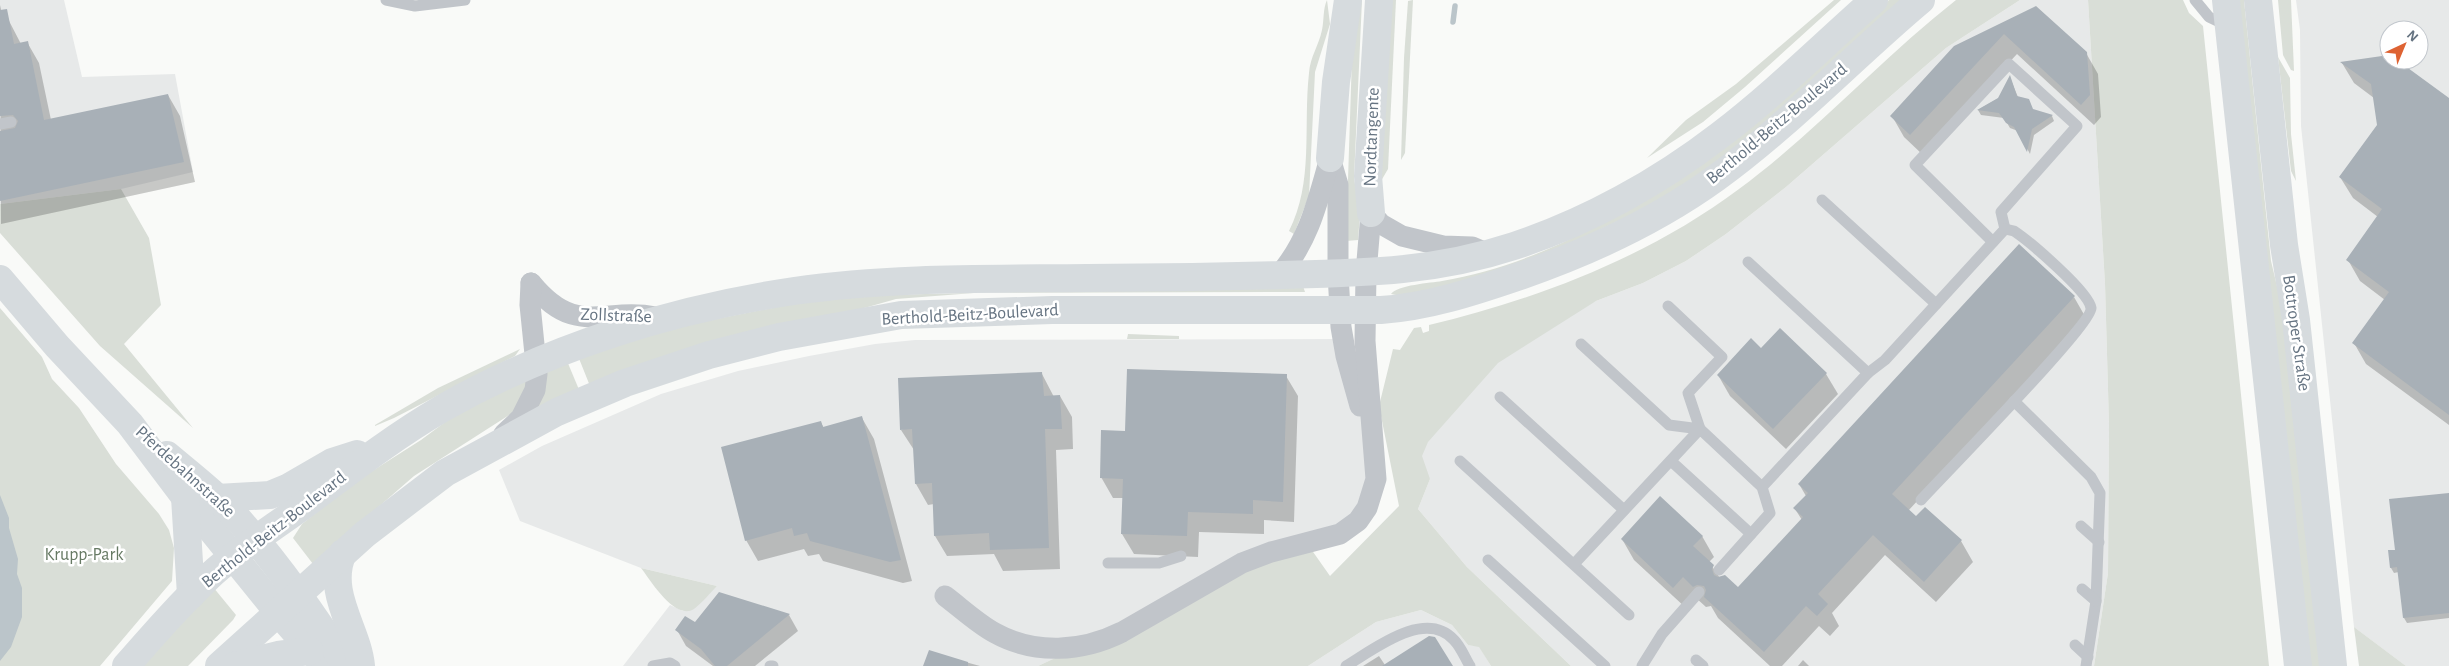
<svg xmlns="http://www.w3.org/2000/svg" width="2449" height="666" font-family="'Alegreya Sans',sans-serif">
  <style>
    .built { fill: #e7e9e9; fill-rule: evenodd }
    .green { fill: #d9ded7 }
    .water { fill: #bbc5ca }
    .shadow { fill: #0003 }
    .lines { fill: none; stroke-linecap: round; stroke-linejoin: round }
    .stream { stroke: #bbc5ca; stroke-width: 5.5 }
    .building { fill: #a8b0b7 }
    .lane { stroke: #c1c5ca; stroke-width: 11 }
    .street { stroke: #c1c5ca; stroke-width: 21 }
    .secondary { stroke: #d6dbde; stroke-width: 28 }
    .primary { stroke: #d6dbde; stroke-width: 28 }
    .labels { text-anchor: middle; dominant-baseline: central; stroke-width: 5; stroke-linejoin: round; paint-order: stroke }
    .street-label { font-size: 18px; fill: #667482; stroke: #fff }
    .park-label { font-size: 18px; fill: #677a64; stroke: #fff }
  </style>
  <rect width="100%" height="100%" fill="#f9faf8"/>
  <g class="built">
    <polygon points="0,0 64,0 82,77 175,74 193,172 121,189 0,204"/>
    <polygon points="2020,0 2088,0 2105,284 2109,425 2108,573 2094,666 1571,666 1467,567 1418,509 1430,479 1406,452 1420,357 1596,301 1643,283 1686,261 1726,234 1786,187 1946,48"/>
    <path d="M2296,0H2449V666H2406L2354,627L2301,126L2300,30ZM2389,30H2419V60H2389Z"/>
    <polygon points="1342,339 1376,465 1365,516 1038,666 623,666 670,605 683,611 717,586 641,568 520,521 499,470 542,446 661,394 738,371 809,356 875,344 915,340"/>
    <polygon points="1421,610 1452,625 1468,645 1479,646 1491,666 1308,666 1376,622"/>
  </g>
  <g class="green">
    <path d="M1327,0L1330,24L1315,72L1309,196L1294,234L1289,231C1314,182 1303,127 1309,73C1310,57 1319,45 1322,30C1324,20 1323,8 1327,0Z"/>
    <polygon points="1356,0 1362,0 1354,178 1360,214 1358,240 1346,241 1352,57"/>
    <polygon points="1393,0 1396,0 1388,169 1381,181 1390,4"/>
    <polygon points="1413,0 1405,153 1401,160 1404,58 1408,1"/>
    <polygon points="1834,0 1841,0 1745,87 1703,122 1647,158 1686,120 1736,84"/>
    <path d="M1889,0H1907L1763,128L1669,197L1527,264L1406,297L1391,294C1397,285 1431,283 1442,281C1492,272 1540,255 1584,232L1849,35Z"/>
    <path d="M1956,0H2020L1946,48L1786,187L1726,234L1686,261L1643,283L1596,301L1498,363L1428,442L1422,456L1430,479L1418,509L1467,567L1571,666H1491L1479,647L1468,645L1452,625L1421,610L1376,622L1308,666H1038L1261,562L1311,549L1330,576L1399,506L1379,406L1393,349L1400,350L1414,328L1421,327L1423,333L1429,331V325C1538,299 1648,257 1739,189C1816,132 1881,59 1956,0Z"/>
    <polygon points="2088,0 2183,0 2189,13 2203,26 2269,666 2094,666 2108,573 2109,425 2105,284"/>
    <polygon points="2237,0 2244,0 2271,261 2281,303 2322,666 2308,666"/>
    <polygon points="2278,0 2291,0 2294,71 2291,70 2283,55"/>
    <polygon points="2278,57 2290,78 2291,134 2296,181 2291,171"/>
    <polygon points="121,189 149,238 161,305 124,344 193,428 100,346 0,233 0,204"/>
    <polygon points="1303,286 1305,292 974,293 896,299 590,386 578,356 655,331 833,296"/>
    <polygon points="0,308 42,357 52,379 79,408 116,464 159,514 169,530 174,548 172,581 100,666 0,666"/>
    <polygon points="1128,334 1179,336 1179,339 1127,339"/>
    <polygon points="520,349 515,356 394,418 375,426 375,425 438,388"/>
    <polygon points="567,361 580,392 535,409 545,370"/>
    <polygon points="528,381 514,412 414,476 313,564 293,538 302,524 355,482 421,440 460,411 519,382"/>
    <path d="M641,568L717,586C710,593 702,603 694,609C675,621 651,581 641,568Z"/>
    <polygon points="213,587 236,615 233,620 188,666 139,666"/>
    <polygon points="2354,627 2406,666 2359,666"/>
  </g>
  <polygon class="water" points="0,495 9,518 9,528 18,559 17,574 22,588 22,617 11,647 0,661"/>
  <g class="shadow">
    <polygon points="0,5 3,18 7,17 21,44 27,42 39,63 51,120 168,95 180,116 195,182 1,224"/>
    <polygon points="2036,7 2086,53 2098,74 2101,117 2094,125 2017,54 1923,155 1904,137 1892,116"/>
    <polygon points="2389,56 2389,60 2395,60 2449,100 2449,425 2366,364 2354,343 2385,300 2360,281 2348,260 2378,217 2353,198 2340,177 2379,126 2374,98 2354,83 2342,63"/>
    <polygon points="2010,78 2018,97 2033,111 2052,116 2054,121 2034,135 2030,154 2018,131 2010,128 2004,118 1981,115 1978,110 1999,98"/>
    <polygon points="2074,297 2086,318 1908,511 1916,518 1925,508 1961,541 1973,562 1936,602 1885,555 1832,613 1839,626 1830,636 1819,626 1782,666 1770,666 1718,618 1711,606 1706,607 1695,597 1686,608 1634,560 1622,539 1702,536 1714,557 1709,562 1720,578 1738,589 1802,520 1795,509 1806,496 1799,484"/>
    <polygon points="1761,349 1826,374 1838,394 1786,449 1730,396 1718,375"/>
    <polygon points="1042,374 1054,397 1060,396 1072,417 1073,449 1056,450 1060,569 1003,571 994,554 947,556 935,536 934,504 928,505 916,484 914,450 901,430"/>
    <polygon points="1286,376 1298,396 1294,522 1264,520 1264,534 1199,532 1198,557 1134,554 1122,534 1124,498 1113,498 1101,477 1126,432"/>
    <polygon points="862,418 874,439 912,581 903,583 823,561 819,554 808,556 804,549 758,561 746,540 821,423 824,428"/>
    <polygon points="2449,494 2449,618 2407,623 2404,618 2399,572 2394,573 2391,568 2390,552 2396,551"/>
    <polygon points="789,615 798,631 755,666 713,666 686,646 677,630 695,623"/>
    <polygon points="929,652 980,666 924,666"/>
    <polygon points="1379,656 1385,665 1451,666 1363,666"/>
    <polygon points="1803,660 1809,666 1798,666"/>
  </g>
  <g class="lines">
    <polyline class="stream" points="1453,22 1455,6"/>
  </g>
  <g class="building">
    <polygon points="2036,6 2087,52 2090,95 2081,105 2004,34 1910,135 1890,116 1954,46"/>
    <polygon points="7,9 14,44 28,41 44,120 168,94 184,162 0,201 0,131 15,128 18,121 13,115 0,116 0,10"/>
    <polygon points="2389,55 2389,60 2397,60 2449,98 2449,415 2352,343 2389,292 2346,260 2382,209 2339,177 2377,125 2371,84 2340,62"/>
    <polygon points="2010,75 2017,96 2029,99 2033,109 2053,115 2032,129 2027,152 2014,127 2006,123 1999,113 1977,110 1998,98"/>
    <polygon points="2019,244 2075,296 1892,494 1916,516 1925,507 1962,540 1924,582 1873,535 1818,594 1828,604 1817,616 1806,606 1764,652 1704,597 1706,590 1704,586 1697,585 1693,587 1683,577 1673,588 1621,539 1660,496 1703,536 1693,546 1714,565 1712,569 1714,575 1718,577 1725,575 1738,587 1803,517 1793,508 1808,493 1798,484"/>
    <polygon points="1780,328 1827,373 1773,429 1717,375 1751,338 1761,348"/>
    <polygon points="1127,369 1287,374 1283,502 1253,500 1253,514 1188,512 1187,536 1121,534 1123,479 1100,478 1101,430 1125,431"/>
    <polygon points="1042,372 1044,396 1060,395 1062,429 1045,429 1049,548 990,550 989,533 934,536 932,483 915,484 912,429 900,430 898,378"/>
    <polygon points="862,416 901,560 890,562 810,541 807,533 794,536 792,528 745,541 721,447 821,421 823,427"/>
    <polygon points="2449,493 2449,613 2403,618 2397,567 2390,568 2388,550 2395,550 2389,499"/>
    <polygon points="719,592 790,614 727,666 715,666 701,649 675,630 685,616 695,622"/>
    <polygon points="1429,636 1435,637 1453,666 1382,666"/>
    <polygon points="929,650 968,662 968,666 923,666"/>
  </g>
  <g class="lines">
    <g class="lane">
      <polyline points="386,0 415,6 465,0"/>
      <polyline points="2195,0 2209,17 2228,26"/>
      <polyline points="0,124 11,122"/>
      <polyline points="1822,200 1936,304"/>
      <polyline points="1993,242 1915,165 2009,64 2077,126 2001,212 2005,229"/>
      <polyline points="1748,262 1868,373"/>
      <polyline points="1581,344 1669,425 1700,429 1688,393 1722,357 1668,306"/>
      <polyline points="1500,397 1624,510"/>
      <polyline points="2014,401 2091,477 2100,493 2096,601 2086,666"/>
      <polyline points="1460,461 1629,615"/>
      <polyline points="1671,461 1751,534"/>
      <path d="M1762,487L1868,373L1885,360L2005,229L2014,231C2029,241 2089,292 2091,308C2093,323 1942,477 1921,500"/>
      <polyline points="2081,526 2099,542"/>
      <polyline points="1488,560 1605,666"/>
      <polyline points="1108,563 1159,563 1181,556"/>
      <polyline points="1575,563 1700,429 1762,487 1770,513 1719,570"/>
      <polyline points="2082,589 2096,601"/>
      <polyline points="2075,645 2088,657"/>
      <polyline points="1696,660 1703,666"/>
      <polyline points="653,666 670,663 675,666"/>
      <polyline points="770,666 773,666"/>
      <path d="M1346,666C1373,650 1425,608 1454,640C1461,647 1465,658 1470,666"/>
      <polyline points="1642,666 1662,634 1699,592"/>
    </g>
    <g class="street">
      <polyline points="1330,158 1338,185 1338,274 1341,327 1346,356 1360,406"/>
      <polyline points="1371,213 1381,224 1402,236 1443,246 1472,247 1486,253"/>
      <path d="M1279,275C1309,241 1318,200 1330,158"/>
      <path d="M531,283C576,338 602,307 656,317"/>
      <polyline points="504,434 521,418 535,390 537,374 530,305 531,283"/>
      <path d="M945,596C961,608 978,624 995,633C1035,655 1082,652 1122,632L1242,563L1271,552L1340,534L1358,521L1367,508L1376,479L1365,341L1366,273L1371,213"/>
    </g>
    <g class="secondary">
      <polyline points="1330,158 1336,82 1348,0"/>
      <polyline points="1371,213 1368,176 1379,0"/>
      <polyline points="0,279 57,346 130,424 185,497 278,612 325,666"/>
      <path d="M167,455C192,476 217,495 238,519C278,565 314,615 346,666"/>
      <polyline points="185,497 191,595"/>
      <polyline points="217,498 270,495 287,488 332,462 357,454"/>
      <path d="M343,553C325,592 358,630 361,666"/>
      <path d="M126,666C154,634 182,602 213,573C242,547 276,526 307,503C351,470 395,436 443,408C550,347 673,309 794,291C891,277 989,279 1087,278C1152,278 1217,277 1282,275C1364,273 1435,272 1514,246C1587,222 1659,182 1720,135C1774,94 1823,45 1874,0"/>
      <path d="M219,666L365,534L445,473L557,412L625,383L709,355L779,337L901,315L1052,310H1381C1427,307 1473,292 1517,277C1587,253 1655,222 1716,178C1789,125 1852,58 1921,0"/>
      <polyline points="234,666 278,655 310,651"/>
    </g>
    <g class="primary">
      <polyline points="2226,0 2298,666"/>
      <polyline points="2258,0 2284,245 2296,320 2333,666"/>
    </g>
  </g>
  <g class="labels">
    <g class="street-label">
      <text transform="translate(1777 124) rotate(-40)">Berthold-Beitz-Boulevard</text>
      <text transform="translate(1372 137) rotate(-88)">Nordtangente</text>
      <text transform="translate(970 315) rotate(-3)">Berthold-Beitz-Boulevard</text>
      <text transform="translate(616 316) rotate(2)">Zollstraße</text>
      <text transform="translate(2296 333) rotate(82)">Bottroper Straße</text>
      <text transform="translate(185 472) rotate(42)">Pferdebahnstraße</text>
      <text transform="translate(274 530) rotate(-38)">Berthold-Beitz-Boulevard</text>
    </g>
    <g class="park-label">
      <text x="84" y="555">Krupp-Park</text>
    </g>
  </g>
  <g transform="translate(2404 45) rotate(44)"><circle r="24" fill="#ffffff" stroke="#c2c7cd"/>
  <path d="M0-4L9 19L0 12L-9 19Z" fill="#de6333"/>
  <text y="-8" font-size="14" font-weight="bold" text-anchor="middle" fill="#667482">N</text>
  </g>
</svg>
